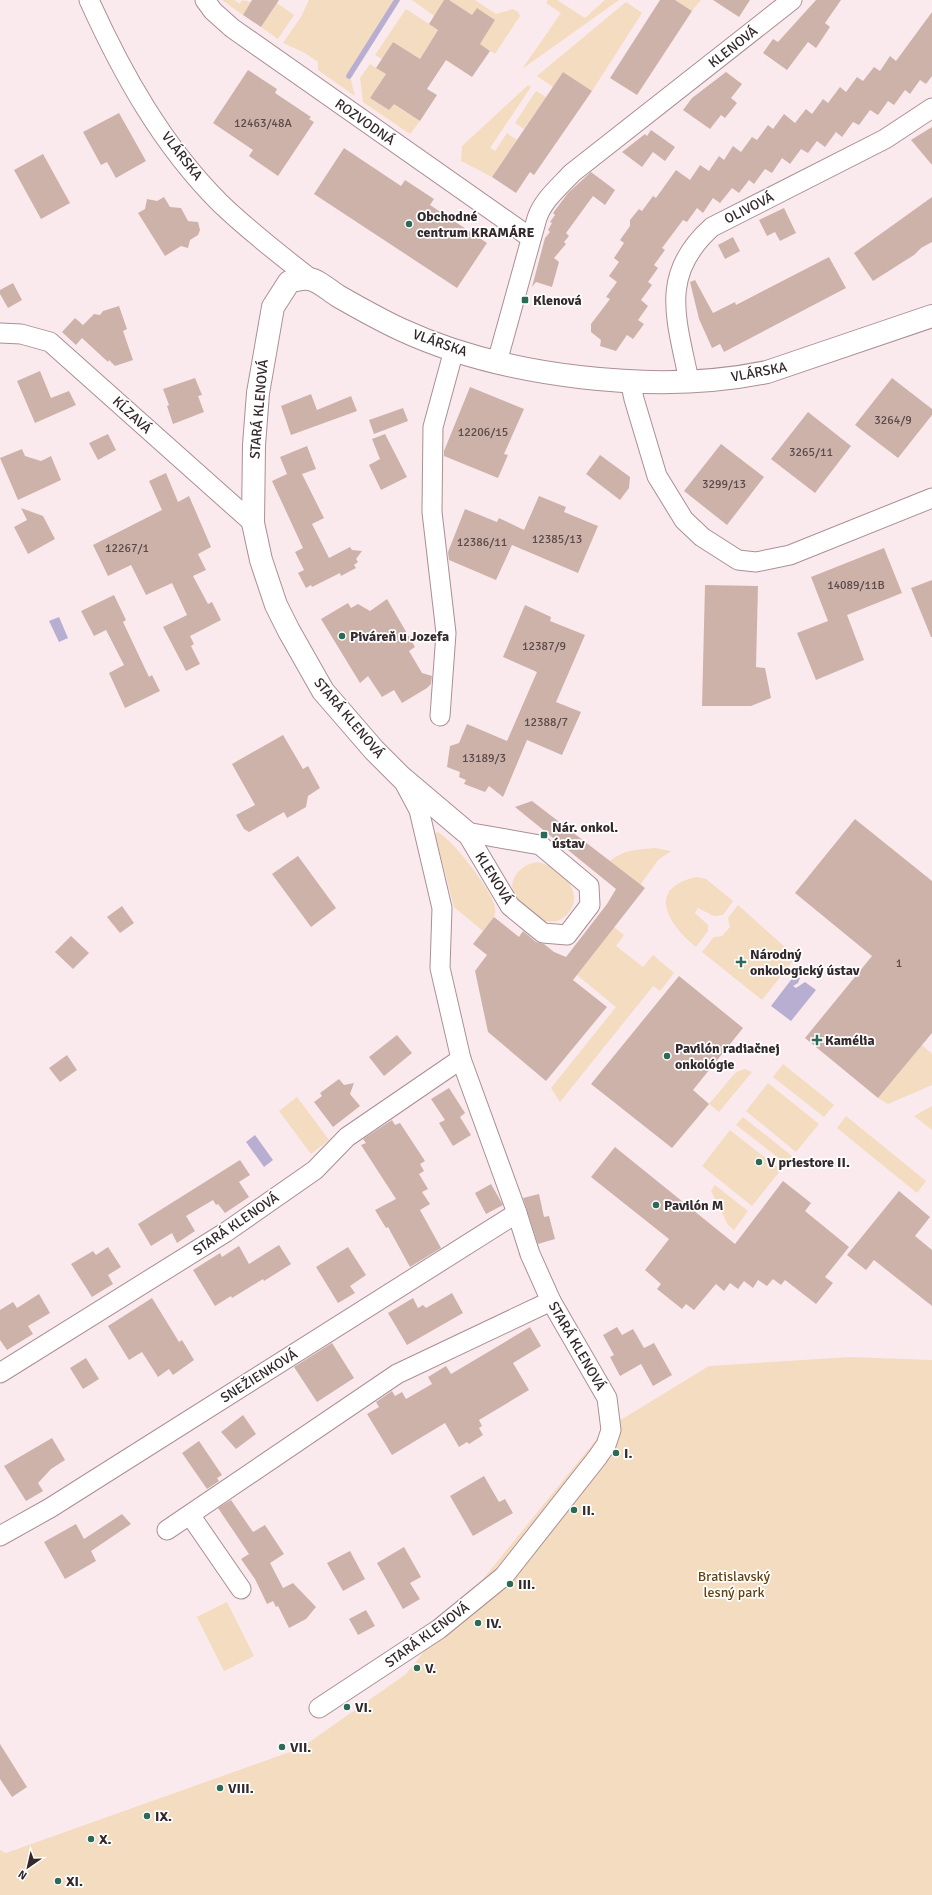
<svg xmlns="http://www.w3.org/2000/svg" width="932" height="1895" font-family="Signika,sans-serif">
  <style>
    .green { fill: #f4dcc0 }
    .water { fill: #b7aed1 }
    .lines { fill: none; stroke-linecap: round; stroke-linejoin: round }
    .stream { stroke: #b7aed1; stroke-width: 5.5 }
    .building { fill: #cdb2aa }
    .minor-casing { stroke: #aa8f95; stroke-width: 21 }
    .tertiary-casing { stroke: #aa8f95; stroke-width: 24 }
    .minor { stroke: #fff; stroke-width: 19 }
    .tertiary { stroke: #fff; stroke-width: 22 }
    .poi-dot { fill: #2b6a57; stroke: #fff; stroke-width: 1.5 }
    .labels { text-anchor: middle; dominant-baseline: central; stroke-width: 3.5; stroke-linejoin: round; paint-order: stroke }
    .number-label { font-size: 12px; fill: #5a4a4b }
    .street-label { font-size: 14px; fill: #33282b; stroke: #fff }
    .poi-label { font-size: 14px; font-weight: bold; fill: #33282b; stroke: #fff; text-anchor: start }
    .park-label { font-size: 14px; fill: #65420f; stroke: #fff }
  </style>
  <rect width="100%" height="100%" fill="#fbeaed"/>
  <g class="green">
    <polygon points="222,0 234,0 240,4 242,0 251,2 243,15"/>
    <polygon points="309,0 398,0 350,76 355,96 318,70 318,62 305,53 283,43 301,17"/>
    <polygon points="412,0 444,0 434,16"/>
    <polygon points="449,0 475,0 496,14 513,9 518,12 520,16 495,54 480,44 495,20 477,8 469,21 464,10"/>
    <polygon points="548,0 557,0 585,18 605,0 619,0 522,69 561,13 546,3"/>
    <polygon points="675,0 701,0 692,11"/>
    <polygon points="626,2 642,13 592,91 563,72 553,87 537,76"/>
    <polygon points="277,3 294,15 278,39 261,27"/>
    <polygon points="406,9 438,30 416,65 393,42 382,59 375,55"/>
    <polygon points="370,64 386,74 370,98 389,110 397,98 401,109 420,121 410,134 363,102 360,78"/>
    <polygon points="528,85 531,87 490,148 495,151 507,133 517,140 492,177 461,161 462,146"/>
    <polygon points="536,91 546,97 524,129 515,123"/>
    <path d="M437,832C450,836 494,893 495,907C497,917 489,924 483,931L454,907L435,834Z"/>
    <path d="M655,848L671,851L658,860L640,885L610,861C623,850 639,849 655,848Z"/>
    <path d="M538,862C557,866 583,888 571,909C568,915 562,919 557,921C552,922 546,922 542,920C536,917 519,903 516,898C505,881 520,864 538,862Z"/>
    <path d="M697,877L706,879L733,901L723,915L714,916L698,908L695,913L708,925V931L696,947C668,924 645,888 697,877Z"/>
    <polygon points="738,905 796,957 762,1000 702,952 714,937 722,936 730,927 728,918"/>
    <polygon points="614,927 624,935 616,946 643,967 653,955 674,973 660,991 653,986 560,1102 551,1088 616,1007 577,975"/>
    <polygon points="922,1045 932,1054 932,1085 888,1104 878,1098"/>
    <polygon points="783,1064 834,1105 824,1117 773,1077"/>
    <polygon points="745,1069 752,1072 719,1112 709,1104 736,1072"/>
    <polygon points="768,1083 819,1124 796,1152 746,1111"/>
    <polygon points="297,1097 329,1140 311,1154 279,1111"/>
    <polygon points="932,1106 932,1130 914,1116"/>
    <polygon points="846,1116 926,1181 917,1193 837,1128"/>
    <polygon points="743,1117 792,1156 786,1164 736,1125"/>
    <polygon points="730,1130 781,1170 752,1206 702,1166"/>
    <polygon points="715,1185 748,1211 734,1230 728,1225 711,1191"/>
    <polygon points="850,1357 932,1360 932,1895 0,1895 0,1850 6,1853 301,1748 406,1674 604,1430 709,1366"/>
    <polygon points="227,1602 254,1656 224,1671 197,1617"/>
  </g>
  <g class="water">
    <polygon points="59,617 68,638 59,642 49,621"/>
    <polygon points="794,976 800,978 798,983 793,986 796,988 805,982 816,990 791,1021 771,1006"/>
    <polygon points="255,1135 273,1160 264,1167 246,1142"/>
  </g>
  <g class="lines">
    <polyline class="stream" points="349,76 397,0"/>
  </g>
  <g class="building">
    <polygon points="252,0 279,0 261,27 243,15"/>
    <polygon points="444,0 449,0 472,15 477,8 495,20 480,44 490,51 472,77 446,60 427,89 437,95 420,121 394,104 389,110 370,98 386,74 376,68 393,42 420,59 438,30 429,24"/>
    <polygon points="660,0 675,0 692,11 637,95 610,78"/>
    <polygon points="713,0 750,0 739,17"/>
    <polygon points="816,0 841,0 825,23 830,27 816,48 808,42 787,70 763,53 773,39 778,42"/>
    <polygon points="932,12 932,76 926,84 920,80 910,94 905,90 894,105 888,101 878,115 870,110 859,125 853,122 842,137 836,132 825,147 817,141 808,153 801,149 790,164 782,158 772,173 765,169 754,184 749,180 739,193 732,188 720,203 713,198 703,213 697,208 687,222 683,220 662,248 665,250 654,265 658,268 648,282 652,285 641,300 648,306 638,320 644,324 633,339 627,335 616,351 600,346 601,340 591,332 591,324 610,299 606,297 617,282 609,276 619,262 614,258 624,243 620,240 630,226 630,220 639,209 642,211 653,196 656,198 676,170 690,180 700,165 709,171 719,156 724,160 733,146 741,152 752,137 757,140 768,125 773,129 784,114 795,123 806,109 812,114 823,99 828,103 840,87 846,92 857,77 863,81 874,67 880,71 890,56 896,61"/>
    <polygon points="248,70 277,89 275,93 311,117 309,119 314,122 278,176 249,156 253,150 213,123"/>
    <polygon points="563,72 592,91 534,175 530,172 516,193 492,177"/>
    <polygon points="726,72 742,84 731,98 737,103 725,118 721,115 710,129 683,110 692,98"/>
    <polygon points="119,113 146,161 116,178 107,162 101,165 83,132"/>
    <polygon points="932,127 932,165 911,140"/>
    <polygon points="651,130 675,147 665,161 653,152 642,167 622,152 645,134 647,136"/>
    <polygon points="344,148 401,186 405,180 434,199 430,205 487,243 457,288 314,194"/>
    <polygon points="43,154 70,203 41,219 14,170"/>
    <polygon points="591,172 615,190 605,205 593,196 566,233 569,236 564,242 566,244 554,258 559,262 552,287 536,282 532,287 545,238 550,232 548,230 552,223 550,222 555,215 553,213 568,193"/>
    <polygon points="164,197 170,207 181,208 188,221 198,222 200,230 198,235 190,240 188,248 181,246 165,256 138,213 145,209 147,199 157,201"/>
    <polygon points="932,197 932,242 921,248 914,255 873,281 854,253"/>
    <polygon points="784,208 796,233 780,241 775,232 767,236 759,220"/>
    <polygon points="733,237 740,251 725,259 718,245"/>
    <polygon points="829,257 846,288 724,352 720,344 712,348 699,319 690,282 695,280 713,313 735,302 736,305"/>
    <polygon points="13,283 22,300 8,308 0,294 0,290"/>
    <polygon points="119,306 127,329 123,331 133,360 115,366 109,360 108,362 82,338 76,345 62,332 75,318 83,325 94,314 100,315 103,311"/>
    <polygon points="40,371 51,398 69,391 76,405 35,423 17,381"/>
    <polygon points="195,378 202,395 198,396 204,412 173,424 167,406 169,405 163,389"/>
    <polygon points="892,378 932,409 932,415 898,458 855,425"/>
    <polygon points="470,387 524,409 504,454 508,455 498,478 444,456 444,451"/>
    <polygon points="311,394 317,410 351,396 357,411 291,435 281,406"/>
    <polygon points="403,408 408,421 374,434 369,420"/>
    <polygon points="808,412 851,446 815,493 771,459"/>
    <polygon points="108,434 116,450 98,460 89,443"/>
    <polygon points="385,434 407,477 381,490 369,465 380,459 372,439"/>
    <polygon points="721,444 764,477 727,525 684,491"/>
    <polygon points="307,446 316,469 302,474 324,518 312,524 329,558 350,547 352,550 362,551 356,559 358,562 354,565 356,568 341,576 340,573 312,587 311,585 306,588 298,573 304,570 295,552 303,548 272,481 287,474 280,457"/>
    <polygon points="22,449 25,456 41,461 51,456 61,480 18,500 0,458"/>
    <polygon points="600,455 630,477 629,488 620,500 586,474"/>
    <polygon points="166,473 178,502 189,496 211,547 198,554 206,570 193,576 208,604 212,602 221,620 190,636 194,644 191,646 200,664 186,671 163,627 187,615 172,583 146,595 131,565 108,576 93,545 162,510 149,481"/>
    <polygon points="539,496 566,507 564,512 598,526 578,573 512,545 496,580 449,560 448,552 465,509 497,522 499,518 524,530"/>
    <polygon points="21,508 43,516 55,539 28,554 14,527 27,520"/>
    <polygon points="884,548 902,593 847,615 864,660 816,680 797,633 828,621 811,577"/>
    <polygon points="932,580 932,637 931,637 911,588"/>
    <polygon points="705,585 758,586 756,667 765,668 771,698 751,706 702,706"/>
    <polygon points="114,595 126,620 123,622 149,677 152,675 160,691 125,708 109,673 124,665 106,630 94,636 81,611"/>
    <polygon points="387,599 415,647 409,651 422,673 432,676 431,684 427,688 402,703 394,690 382,697 368,676 360,683 321,619 348,603 351,608 358,604 370,611"/>
    <polygon points="525,605 551,617 550,621 585,635 556,702 581,712 562,755 527,740 503,797 489,786 485,792 464,784 466,780 459,777 460,772 447,767 450,746 459,743 467,724 507,741 537,672 503,657"/>
    <polygon points="283,735 303,769 308,766 320,788 308,796 306,807 287,818 284,812 249,832 244,829 236,815 255,805 232,764"/>
    <polygon points="532,801 645,888 573,980 607,1007 546,1081 488,1032 475,971 487,955 473,944 494,917 519,937 523,931 536,942 544,944 554,952 566,957 607,904 616,889 515,807"/>
    <polygon points="855,819 932,881 932,1033 878,1098 805,1038 872,956 795,893"/>
    <polygon points="298,856 336,908 311,927 272,874"/>
    <polygon points="122,906 134,923 120,933 107,917"/>
    <polygon points="71,936 89,953 73,969 55,952"/>
    <polygon points="679,976 743,1028 693,1090 709,1104 672,1148 591,1084"/>
    <polygon points="397,1035 412,1053 384,1076 369,1057"/>
    <polygon points="67,1055 77,1070 60,1082 49,1068"/>
    <polygon points="339,1079 344,1085 354,1083 350,1094 360,1106 333,1127 314,1102 322,1096 320,1093"/>
    <polygon points="449,1088 465,1113 460,1117 471,1135 453,1146 439,1123 445,1120 431,1099"/>
    <polygon points="392,1120 395,1125 400,1123 425,1161 420,1164 424,1171 419,1174 428,1189 422,1192 430,1204 420,1210 441,1248 410,1267 388,1227 386,1228 375,1210 396,1199 361,1145 366,1143 363,1139"/>
    <polygon points="615,1147 735,1244 783,1181 811,1203 805,1211 849,1247 825,1277 833,1283 816,1304 785,1280 781,1285 773,1279 767,1286 758,1280 753,1288 744,1281 738,1289 730,1283 724,1291 716,1284 694,1310 686,1304 682,1309 657,1289 661,1284 645,1270 669,1239 591,1177"/>
    <polygon points="240,1160 250,1175 239,1182 249,1197 225,1213 218,1204 216,1205 213,1200 186,1216 195,1231 177,1243 172,1233 151,1246 138,1224"/>
    <polygon points="491,1184 503,1205 486,1214 475,1193"/>
    <polygon points="899,1191 930,1217 915,1236 932,1250 932,1306 874,1260 866,1270 847,1255"/>
    <polygon points="539,1194 544,1217 549,1216 555,1239 538,1244 523,1198"/>
    <polygon points="279,1245 291,1264 264,1281 263,1279 232,1298 231,1296 215,1306 193,1270 220,1253 222,1257 239,1246 249,1264"/>
    <polygon points="108,1247 121,1267 108,1275 113,1284 92,1297 71,1264 93,1251 96,1255"/>
    <polygon points="348,1247 366,1275 350,1286 355,1293 338,1303 316,1267"/>
    <polygon points="452,1293 463,1313 407,1345 388,1313 413,1298 418,1308 423,1305 426,1308"/>
    <polygon points="39,1294 50,1313 28,1326 33,1334 7,1350 0,1340 0,1310 13,1302 17,1308"/>
    <polygon points="152,1298 179,1342 182,1340 194,1360 173,1375 169,1369 158,1377 142,1352 129,1360 108,1326"/>
    <polygon points="530,1327 541,1346 513,1363 529,1390 479,1420 482,1426 479,1428 483,1435 469,1444 467,1442 459,1447 445,1423 392,1455 367,1414 379,1407 376,1402 392,1391 395,1396 402,1392 406,1399 432,1384 428,1377 446,1366 451,1374"/>
    <polygon points="617,1327 622,1335 633,1329 644,1348 654,1343 672,1375 653,1386 641,1364 620,1376 610,1357 614,1355 603,1335"/>
    <polygon points="332,1343 354,1378 317,1402 294,1367"/>
    <polygon points="86,1358 99,1379 83,1389 70,1368"/>
    <polygon points="243,1415 256,1434 236,1449 221,1432"/>
    <polygon points="52,1438 65,1460 51,1469 38,1483 43,1491 26,1501 4,1466"/>
    <polygon points="199,1441 222,1475 217,1478 219,1481 207,1489 182,1453"/>
    <polygon points="484,1476 499,1502 505,1499 513,1513 473,1536 450,1496"/>
    <polygon points="231,1500 253,1532 265,1525 284,1554 270,1563 283,1588 293,1583 316,1607 306,1619 289,1628 278,1606 276,1607 273,1601 267,1604 255,1579 241,1559 249,1554 218,1508"/>
    <polygon points="122,1514 131,1524 91,1551 96,1561 65,1579 44,1542 76,1524 84,1539"/>
    <polygon points="404,1547 421,1577 410,1583 420,1599 403,1609 377,1563"/>
    <polygon points="350,1551 365,1579 343,1591 327,1563"/>
    <polygon points="366,1610 375,1626 358,1635 349,1619"/>
    <polygon points="0,1744 27,1787 12,1797 0,1779"/>
  </g>
  <g class="lines">
    <g class="minor-casing">
      <g id="minor">
        <path d="M89,0C122,73 162,145 220,203C248,230 280,255 311,279"/>
        <polyline points="205,0 213,11 232,28 531,238"/>
        <polyline points="0,333 21,334 50,342 253,523"/>
        <path d="M497,362L537,218C543,200 559,187 572,173L792,0"/>
        <polyline points="630,380 634,399 657,476 684,520 702,537 738,560 756,562 790,555 932,498"/>
        <path d="M689,381C677,320 658,275 712,227L885,139L932,108"/>
        <polyline points="440,716 446,633 432,512 433,427 454,350"/>
        <polygon points="466,832 540,845 589,886 590,905 567,935 543,933 510,906"/>
        <polyline points="0,1373 226,1232 315,1170 347,1137 461,1059"/>
        <polyline points="190,1515 241,1589"/>
        <polyline points="167,1530 397,1374 551,1301"/>
        <polyline points="0,1536 50,1508 517,1213"/>
        <polyline points="319,1708 439,1629 504,1576 597,1458 606,1445 611,1430 607,1398 551,1301 530,1254 517,1213 461,1059 440,968 442,908 419,810 404,782"/>
      </g>
    </g>
    <g class="tertiary-casing">
      <path id="tertiary" d="M466,832L401,777L374,750L323,691L289,631L276,605L261,560L253,523L254,445L258,393L273,307L289,282C295,280 302,278 309,279C318,280 330,291 338,296C359,308 380,320 402,330C504,377 657,395 767,372L932,316"/>
    </g>
    <use href="#minor" class="minor"/>
    <use href="#tertiary" class="tertiary"/>
  </g>
  <g class="poi-dot">
    <circle cx="409" cy="224" r="4"/>
    <rect x="521" y="296" width="8" height="8" rx="2"/>
    <circle cx="342" cy="636" r="4"/>
    <rect x="540" y="831" width="8" height="8" rx="2"/>
    <path d="M739 956h4v4h4v4h-4v4h-4v-4h-4v-4h4z"/>
    <path d="M815 1034h4v4h4v4h-4v4h-4v-4h-4v-4h4z"/>
    <circle cx="667" cy="1056" r="4"/>
    <circle cx="759" cy="1162" r="4"/>
    <circle cx="656" cy="1205" r="4"/>
    <circle cx="616" cy="1453" r="4"/>
    <circle cx="574" cy="1510" r="4"/>
    <circle cx="510" cy="1584" r="4"/>
    <circle cx="478" cy="1623" r="4"/>
    <circle cx="417" cy="1668" r="4"/>
    <circle cx="347" cy="1707" r="4"/>
    <circle cx="282" cy="1747" r="4"/>
    <circle cx="220" cy="1788" r="4"/>
    <circle cx="147" cy="1816" r="4"/>
    <circle cx="91" cy="1839" r="4"/>
    <circle cx="58" cy="1881" r="4"/>
  </g>
  <g class="labels">
    <g class="number-label">
      <text x="263" y="123">12463/48A</text>
      <text x="893" y="420">3264/9</text>
      <text x="483" y="432">12206/15</text>
      <text x="811" y="452">3265/11</text>
      <text x="724" y="484">3299/13</text>
      <text x="557" y="539">12385/13</text>
      <text x="482" y="542">12386/11</text>
      <text x="127" y="548">12267/1</text>
      <text x="856" y="585">14089/11B</text>
      <text x="544" y="646">12387/9</text>
      <text x="546" y="722">12388/7</text>
      <text x="484" y="758">13189/3</text>
      <text x="899" y="963">1</text>
    </g>
    <g class="street-label">
      <text transform="translate(733 47) rotate(-38)">KLENOVÁ</text>
      <text transform="translate(365 122) rotate(35)">ROZVODNÁ</text>
      <text transform="translate(182 156) rotate(52)">VLÁRSKA</text>
      <text transform="translate(749 208) rotate(-27)">OLIVOVÁ</text>
      <text transform="translate(440 343) rotate(19)">VLÁRSKA</text>
      <text transform="translate(759 372) rotate(-11)">VLÁRSKA</text>
      <text transform="translate(259 409) rotate(-85)">STARÁ KLENOVÁ</text>
      <text transform="translate(132 415) rotate(43)">KĹZAVÁ</text>
      <text transform="translate(349 718) rotate(50)">STARÁ KLENOVÁ</text>
      <text transform="translate(494 878) rotate(58)">KLENOVÁ</text>
      <text transform="translate(236 1224) rotate(-34)">STARÁ KLENOVÁ</text>
      <text transform="translate(577 1346) rotate(60)">STARÁ KLENOVÁ</text>
      <text transform="translate(259 1376) rotate(-32)">SNEŽIENKOVÁ</text>
      <text transform="translate(427 1635) rotate(-36)">STARÁ KLENOVÁ</text>
    </g>
    <g class="poi-label">
      <text x="417" y="216">Obchodné<tspan x="417" dy="16">centrum KRAMÁRE</tspan></text>
      <text x="533" y="300">Klenová</text>
      <text x="350" y="636">Piváreň u Jozefa</text>
      <text x="552" y="827">Nár. onkol.<tspan x="552" dy="16">ústav</tspan></text>
      <text x="750" y="954">Národný<tspan x="750" dy="16">onkologický ústav</tspan></text>
      <text x="825" y="1040">Kamélia</text>
      <text x="675" y="1048">Pavilón radiačnej<tspan x="675" dy="16">onkológie</tspan></text>
      <text x="767" y="1162">V priestore II.</text>
      <text x="664" y="1205">Pavilón M</text>
      <text x="624" y="1453">I.</text>
      <text x="582" y="1510">II.</text>
      <text x="518" y="1584">III.</text>
      <text x="486" y="1623">IV.</text>
      <text x="425" y="1668">V.</text>
      <text x="355" y="1707">VI.</text>
      <text x="290" y="1747">VII.</text>
      <text x="228" y="1788">VIII.</text>
      <text x="155" y="1816">IX.</text>
      <text x="99" y="1839">X.</text>
      <text x="66" y="1881">XI.</text>
    </g>
    <g class="park-label">
      <text x="734" y="1576">Bratislavský<tspan x="734" dy="16">lesný park</tspan></text>
    </g>
  </g>
  <g transform="translate(28 1867) rotate(214)" stroke="#ffffff" stroke-width="3" paint-order="stroke">
  <path d="M0-3L7 15L0 10L-7 15Z" fill="#33282b"/>
  <text y="-6" font-size="11" font-weight="bold" text-anchor="middle" fill="#33282b">N</text>
  </g>
</svg>
